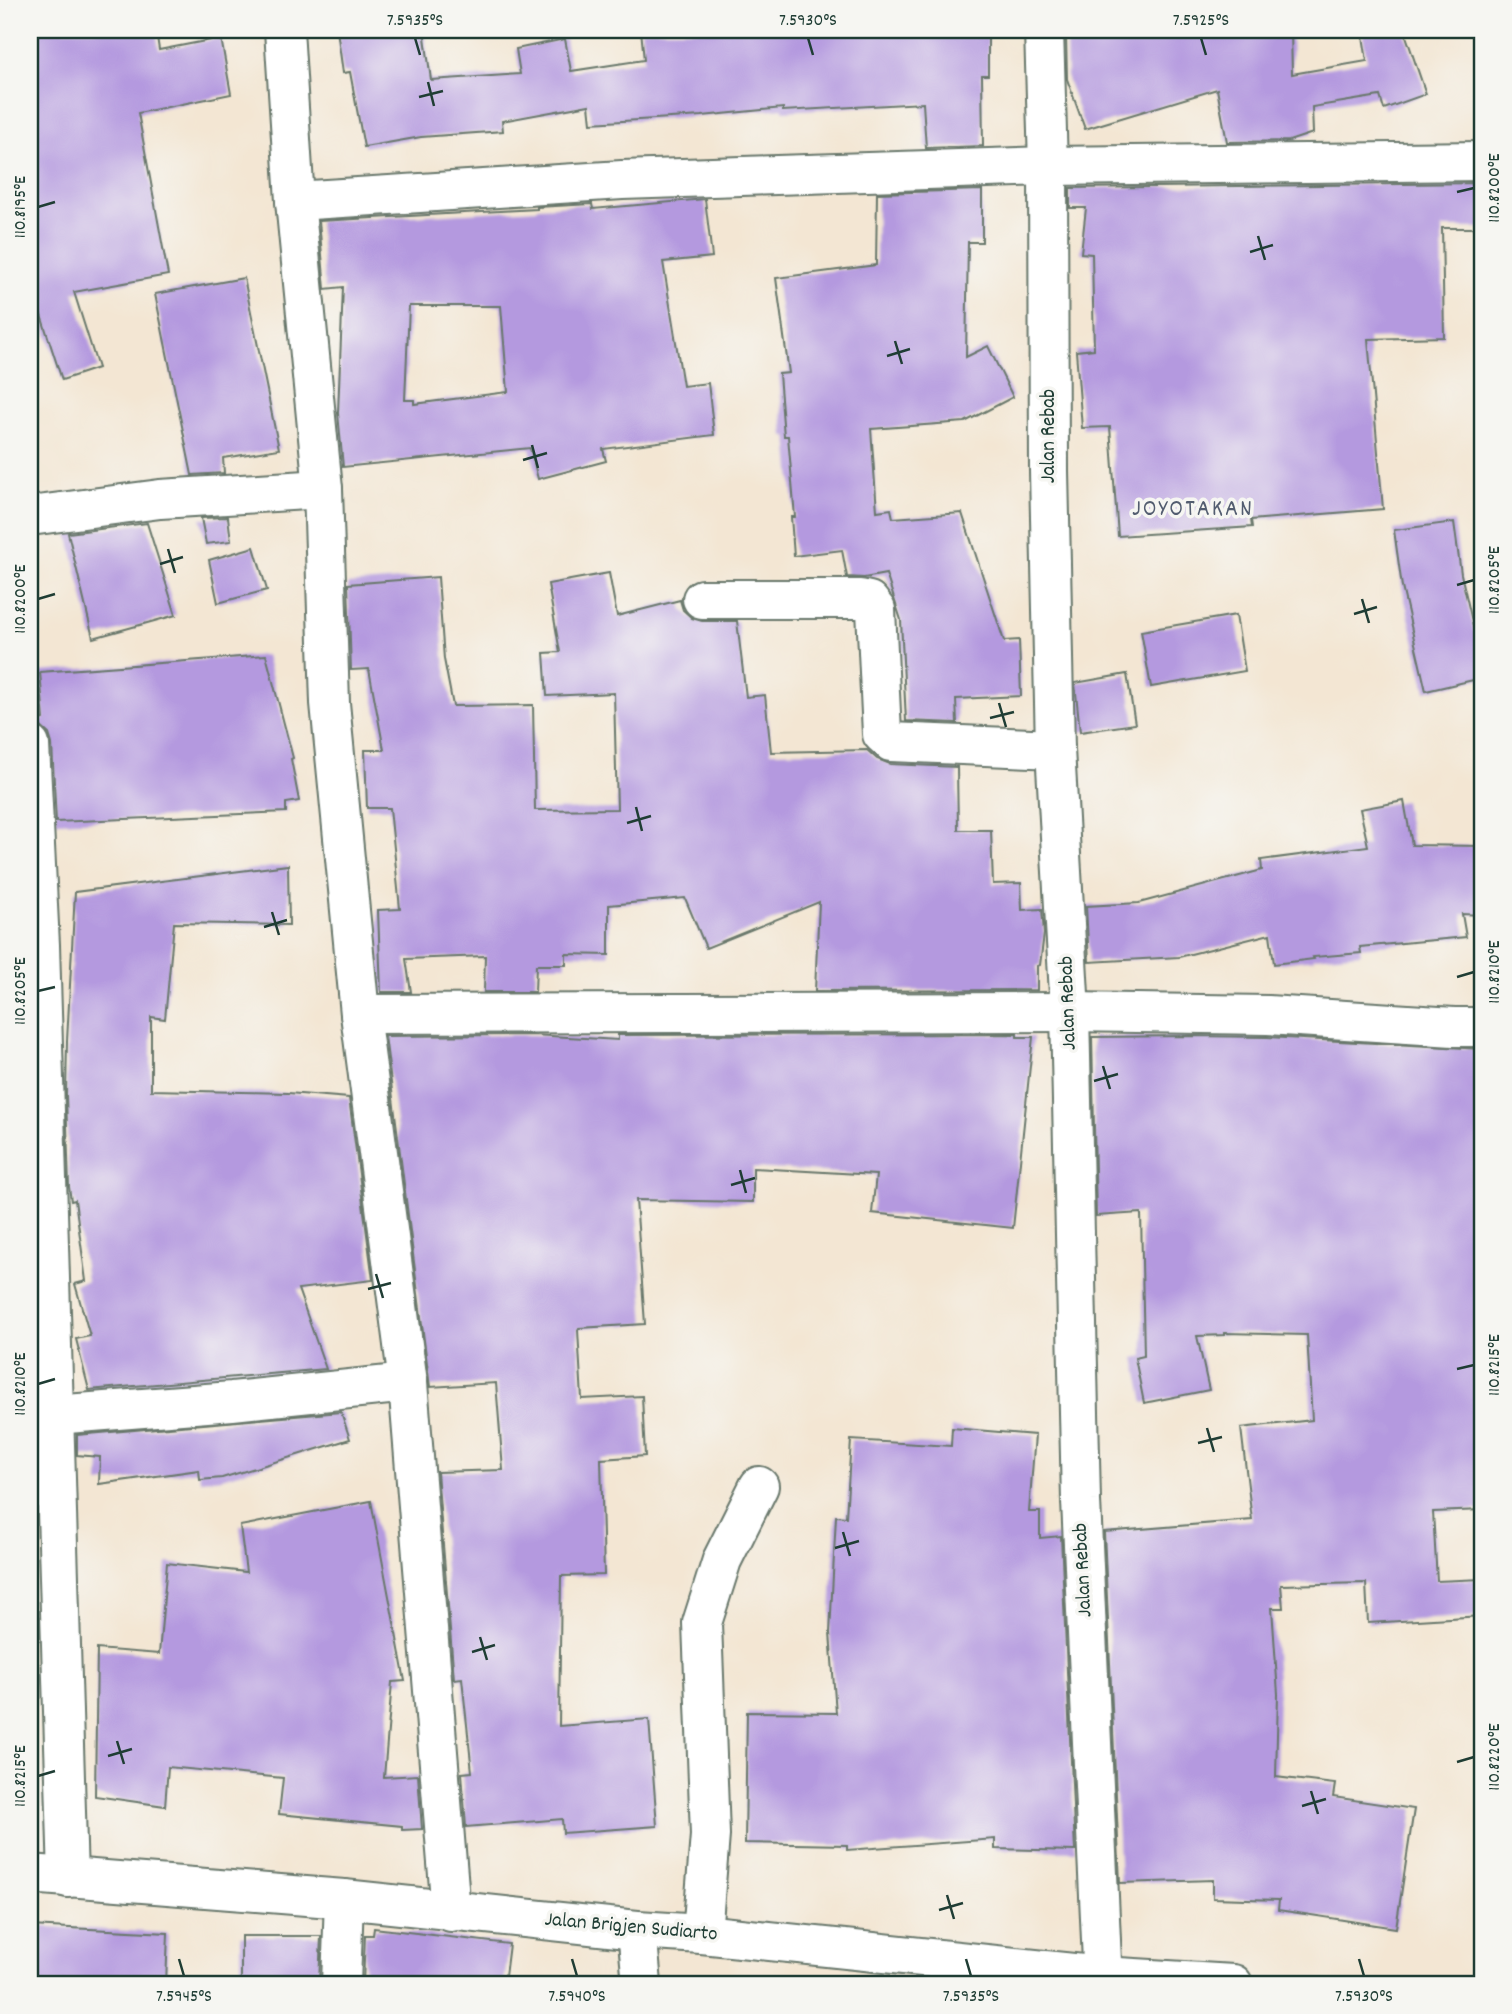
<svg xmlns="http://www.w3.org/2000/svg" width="1512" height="2014" font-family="Dekko,sans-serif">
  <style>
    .building { fill: #b499df; fill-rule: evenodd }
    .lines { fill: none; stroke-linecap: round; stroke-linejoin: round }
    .minor-casing { stroke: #69786c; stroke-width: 42 }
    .major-casing { stroke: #69786c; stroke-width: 42 }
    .minor { stroke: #fff; stroke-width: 38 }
    .major { stroke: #fff; stroke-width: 38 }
    .ticks { fill: none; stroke: #1f3d34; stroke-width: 2.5 }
    .labels { text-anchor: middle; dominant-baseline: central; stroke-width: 7; stroke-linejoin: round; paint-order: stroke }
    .street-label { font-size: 21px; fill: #1f3d34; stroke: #f6f6f2 }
    .quarter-label { font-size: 24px; letter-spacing: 2px; fill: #535d70; stroke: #f6f6f2 }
    .neatline { fill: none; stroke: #1f3d34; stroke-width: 2.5 }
    .ticks-label { font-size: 18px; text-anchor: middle; fill: #1f3d34 }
  </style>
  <rect width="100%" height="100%" fill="#f6f6f2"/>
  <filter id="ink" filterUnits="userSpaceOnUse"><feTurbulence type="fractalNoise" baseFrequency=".0143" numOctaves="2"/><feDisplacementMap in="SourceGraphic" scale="14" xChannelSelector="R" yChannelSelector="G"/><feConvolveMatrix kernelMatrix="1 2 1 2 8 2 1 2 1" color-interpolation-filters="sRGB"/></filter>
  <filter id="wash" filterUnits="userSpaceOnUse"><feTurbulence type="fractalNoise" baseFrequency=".00686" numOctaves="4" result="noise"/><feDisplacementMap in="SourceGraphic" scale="28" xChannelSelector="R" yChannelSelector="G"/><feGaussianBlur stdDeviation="1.57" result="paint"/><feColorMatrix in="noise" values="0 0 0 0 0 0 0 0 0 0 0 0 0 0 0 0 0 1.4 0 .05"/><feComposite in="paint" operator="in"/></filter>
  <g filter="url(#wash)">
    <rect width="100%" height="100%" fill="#f3e6d3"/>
    <g id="blocks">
      <g class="building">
        <polygon points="30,30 156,30 159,50 221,38 231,94 138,113 168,275 74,292 98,368 62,380 36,300 30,301"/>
        <polygon points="337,30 424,30 431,80 520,74 516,49 565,39 571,71 644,60 641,30 988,30 988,75 982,75 983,146 926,148 923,103 783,111 783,108 702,116 591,123 589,105 502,121 503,131 421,137 364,147 350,72 343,73"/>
        <polygon points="1081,30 1291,30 1292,74 1367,61 1362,30 1404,30 1426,94 1384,109 1380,96 1312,107 1313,133 1289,141 1227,142 1217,89 1085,129 1067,79 1066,35"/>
        <polygon points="1482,183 1482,228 1442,228 1444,337 1368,339 1383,509 1251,520 1252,527 1118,536 1110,427 1082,428 1076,351 1094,349 1092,254 1081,253 1086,208 1070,208 1070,188"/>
        <polygon points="982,190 982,242 968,242 966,357 988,346 1013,397 965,422 871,429 877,511 891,509 893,518 962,513 1004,641 1019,640 1021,696 956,699 957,723 906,721 901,620 886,574 864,578 847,577 842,550 794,556 791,517 795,517 788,436 784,436 779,374 789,373 776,278 876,265 877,193"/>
        <path d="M705,199L712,257L663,262L683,386L708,383L714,435L603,449L606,461L538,479L530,448L343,467L338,413L343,287L325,289L319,221L537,209V207L592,204L593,209ZM409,306H501L508,392L414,404V400H405Z"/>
        <polygon points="244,278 279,449 223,458 224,473 192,475 155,294"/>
        <polygon points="228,517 231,541 206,544 201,518"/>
        <polygon points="1454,522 1461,574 1482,664 1482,678 1426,691 1402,587 1394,530"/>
        <polygon points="147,523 176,615 93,638 68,533"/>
        <polygon points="254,547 267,590 218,603 209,560"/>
        <polygon points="609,573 617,616 680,600 683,610 692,618 702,621 737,621 746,697 765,695 771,752 867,750 877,759 890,764 957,767 958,830 991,830 993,884 1021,883 1022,910 1042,909 1044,934 1040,965 1037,966 1037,990 815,991 819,902 706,948 685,898 609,905 609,955 566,954 566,965 536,965 535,992 484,992 485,956 406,959 411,992 381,992 378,910 400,909 390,808 367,808 365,750 384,750 369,669 351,670 348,584 438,577 444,659 453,706 533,705 535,810 617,809 614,693 547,696 544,653 560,652 548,584"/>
        <polygon points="1236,615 1245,671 1151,687 1141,631"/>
        <polygon points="266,655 293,758 291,759 299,801 286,803 286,812 56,822 52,744 49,734 39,725 38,720 44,719 40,672"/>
        <polygon points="1127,674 1135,724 1080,732 1075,683"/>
        <polygon points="1404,801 1412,845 1482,846 1482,915 1462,914 1466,937 1360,947 1361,953 1313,957 1314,959 1274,964 1270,934 1179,957 1089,962 1086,906 1139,903 1262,870 1261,860 1368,846 1360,809"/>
        <polygon points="288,865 289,925 174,923 165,1019 151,1017 151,1090 288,1093 349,1098 373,1280 298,1289 326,1369 89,1390 76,1339 90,1336 75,1284 86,1281 75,1200 71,1201 69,1187 66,1095 67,1041 75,892"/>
        <polygon points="1017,1034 1017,1037 1033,1037 1013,1228 872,1213 876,1175 753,1168 753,1202 636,1200 645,1324 579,1328 578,1330 582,1399 642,1396 645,1456 601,1459 604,1575 561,1576 559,1726 649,1719 657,1826 563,1833 562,1819 466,1827 462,1773 472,1772 462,1678 454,1679 437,1472 503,1470 496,1383 430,1387 385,1036 533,1035 618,1040 618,1035"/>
        <polygon points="1191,1036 1267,1037 1482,1049 1482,1510 1433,1512 1437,1581 1482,1579 1482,1616 1368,1623 1366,1583 1281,1585 1283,1608 1272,1608 1278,1694 1276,1777 1335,1784 1333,1797 1414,1809 1396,1928 1278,1910 1279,1900 1213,1898 1213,1880 1120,1883 1104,1532 1252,1520 1241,1428 1312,1420 1307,1335 1225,1333 1225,1335 1197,1336 1209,1390 1144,1403 1135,1358 1144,1356 1141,1213 1096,1216 1092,1037"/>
        <polygon points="341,1412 350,1439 222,1478 200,1480 199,1470 99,1484 100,1457 77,1455 77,1435"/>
        <polygon points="952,1428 1035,1435 1029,1512 1040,1512 1040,1538 1061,1536 1075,1851 995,1849 995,1839 847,1850 847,1845 745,1843 747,1712 836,1713 830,1633 836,1516 846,1517 851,1440 951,1446"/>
        <polygon points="371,1501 405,1681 392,1682 384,1777 418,1775 422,1829 402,1830 402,1826 279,1814 283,1778 168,1767 165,1806 95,1796 97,1649 159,1654 167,1563 246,1572 240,1526"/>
        <polygon points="30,1926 168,1933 166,1984 30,1984"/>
        <polygon points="374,1928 509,1944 504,1984 363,1984 365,1935 373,1935"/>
        <polygon points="241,1936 321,1936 319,1983 241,1983"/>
      </g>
    </g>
  </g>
  <g filter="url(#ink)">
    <use href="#blocks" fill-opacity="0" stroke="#69786c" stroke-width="2"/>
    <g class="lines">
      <g class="minor-casing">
        <g id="minor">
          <polyline points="284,30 295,201 323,489 330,703 360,1014 408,1383 451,1912"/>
          <polyline points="1044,30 1048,166 1049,471 1055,749 1070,1012 1081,1501 1103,1984"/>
          <polyline points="295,201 622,180 1048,166 1482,161"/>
          <polyline points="30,516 160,499 323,489"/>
          <polyline points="702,599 860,599 869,601 876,610 882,734 891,742 1055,749"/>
          <polyline points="30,745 40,945 68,1878"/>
          <polyline points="360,1014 1070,1012 1268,1015 1454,1027 1482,1027"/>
          <polyline points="54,1415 232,1401 408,1383"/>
          <polyline points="637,1930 642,1984"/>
          <polyline points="702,1934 710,1835 702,1623 722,1560 759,1486"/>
          <polyline points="341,1984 344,1899"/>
        </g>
      </g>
      <g class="major-casing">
        <polyline id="major" points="30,1874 344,1899 637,1930 702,1934 1102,1976 1233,1984"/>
      </g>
      <use href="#minor" class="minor"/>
      <use href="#major" class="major"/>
    </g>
  </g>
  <path class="ticks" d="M415,38L420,55M808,38L813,55M1201,38L1206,55M428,82L434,106M419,97L443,91M1457,192L1474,188M38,207L55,202M1258,236L1265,260M1250,252L1273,245M895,341L902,364M887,356L910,349M532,445L538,468M523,460L547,453M168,549L175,573M160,564L183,557M1457,585L1474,580M38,599L55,594M1362,599L1369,623M1354,614L1377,607M999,703L1006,727M990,718L1014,712M636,807L642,831M627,823L651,816M272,912L279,935M264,927L287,920M1457,977L1474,972M38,991L55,987M1103,1066L1110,1089M1094,1081L1118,1074M740,1170L746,1193M731,1185L755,1178M376,1274L383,1298M368,1289L391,1283M1457,1369L1474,1365M38,1384L55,1379M1207,1428L1214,1452M1198,1443L1222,1437M843,1532L850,1556M835,1548L859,1541M480,1637L487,1660M472,1652L495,1645M117,1741L124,1764M108,1756L132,1749M1457,1762L1474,1757M38,1776L55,1771M1311,1791L1318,1814M1302,1806L1326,1799M947,1895L954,1919M939,1910L963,1903M179,1959L184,1976M572,1959L577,1976M966,1959L971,1976M1359,1959L1364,1976"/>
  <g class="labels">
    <g class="street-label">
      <text transform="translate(1050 436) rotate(-90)">Jalan Rebab</text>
      <text transform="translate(1069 1003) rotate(-92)">Jalan Rebab</text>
      <text transform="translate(1084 1570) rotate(-93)">Jalan Rebab</text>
      <text transform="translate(631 1928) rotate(5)">Jalan Brigjen Sudiarto</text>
    </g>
    <g class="quarter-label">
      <text x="1193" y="510">JOYOTAKAN</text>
    </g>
  </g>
  <rect width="1512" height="2014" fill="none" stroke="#f6f6f2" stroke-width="77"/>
  <rect x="38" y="38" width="1436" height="1938" class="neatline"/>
  <g class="ticks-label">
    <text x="415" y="25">7.5935°S</text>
    <text x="808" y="25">7.5930°S</text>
    <text x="1201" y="25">7.5925°S</text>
    <text transform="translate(1493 188) rotate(-90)" y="6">110.8200°E</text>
    <text transform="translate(19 207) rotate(-90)" y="6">110.8195°E</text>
    <text transform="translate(1493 580) rotate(-90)" y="6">110.8205°E</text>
    <text transform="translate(19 599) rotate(-90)" y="6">110.8200°E</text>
    <text transform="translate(1493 972) rotate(-90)" y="6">110.8210°E</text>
    <text transform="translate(19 991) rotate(-90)" y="6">110.8205°E</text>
    <text transform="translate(1493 1365) rotate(-90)" y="6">110.8215°E</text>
    <text transform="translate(19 1384) rotate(-90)" y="6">110.8210°E</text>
    <text transform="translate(1493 1757) rotate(-90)" y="6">110.8220°E</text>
    <text transform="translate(19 1776) rotate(-90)" y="6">110.8215°E</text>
    <text x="184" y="2001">7.5945°S</text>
    <text x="577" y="2001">7.5940°S</text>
    <text x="971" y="2001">7.5935°S</text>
    <text x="1364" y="2001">7.5930°S</text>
  </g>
</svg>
